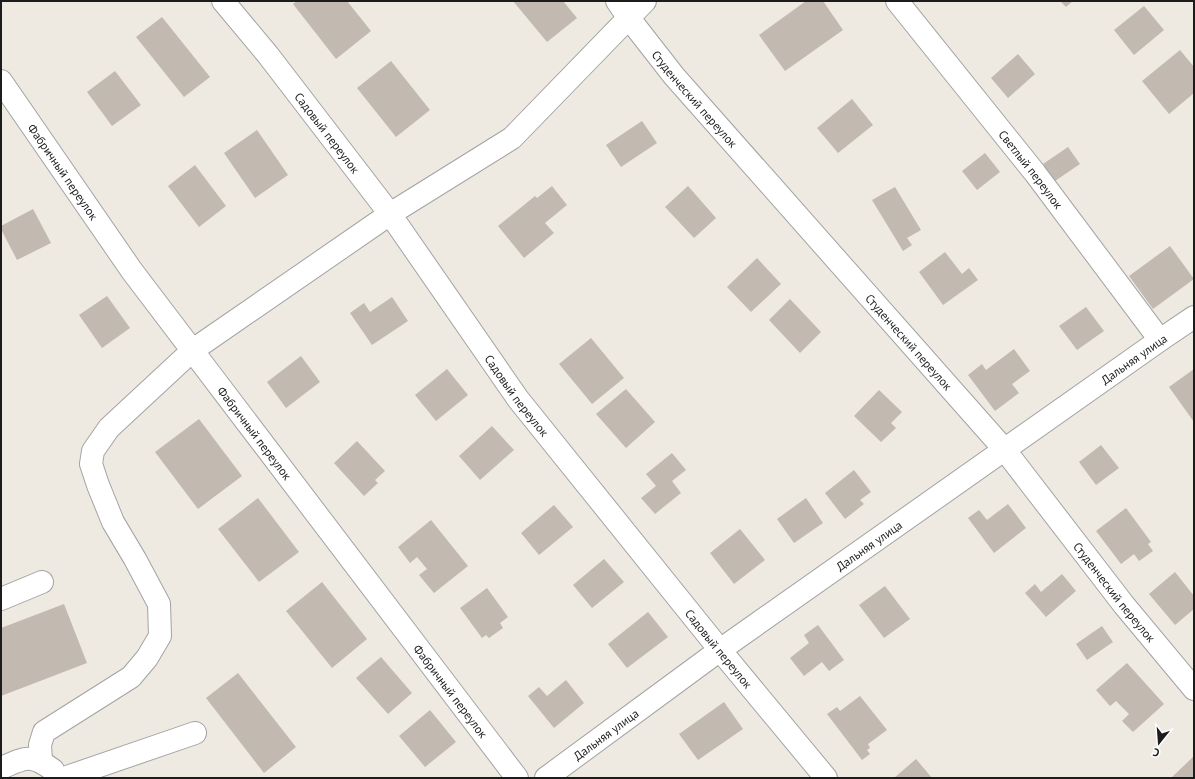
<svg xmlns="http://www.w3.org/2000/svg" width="1195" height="779" font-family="'PT Sans',sans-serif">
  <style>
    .building { fill: #c2b9b1 }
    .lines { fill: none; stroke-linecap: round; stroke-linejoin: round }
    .minor-casing { stroke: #a3a3a3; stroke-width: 24 }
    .minor { stroke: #fff; stroke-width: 22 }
    .labels { text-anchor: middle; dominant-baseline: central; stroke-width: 4; stroke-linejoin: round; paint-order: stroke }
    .street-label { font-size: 12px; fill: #1c1c1c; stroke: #fff }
  </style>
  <rect width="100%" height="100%" fill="#eeeae2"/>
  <g class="building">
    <polygon points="297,1 347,1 371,31 336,59 293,4"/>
    <polygon points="513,1 563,1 577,18 547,42"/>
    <polygon points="806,1 823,1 843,30 785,71 759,35"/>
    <polygon points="1060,1 1073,1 1066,7"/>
    <polygon points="1144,6 1164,30 1134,55 1114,30"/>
    <polygon points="162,17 210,77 184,97 136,37"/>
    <polygon points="1180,50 1194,67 1194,93 1169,114 1142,81"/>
    <polygon points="1018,54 1035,74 1008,98 991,78"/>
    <polygon points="391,61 430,110 396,137 357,88"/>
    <polygon points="115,71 141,105 112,126 87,92"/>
    <polygon points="852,99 873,125 838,153 817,128"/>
    <polygon points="642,121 657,143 621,167 606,145"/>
    <polygon points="257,130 288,175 255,198 224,153"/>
    <polygon points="1068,147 1080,164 1055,181 1043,164"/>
    <polygon points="985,153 1000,172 977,190 962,171"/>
    <polygon points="195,165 226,206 199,227 168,186"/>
    <polygon points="552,186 567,205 545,223 554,233 524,258 498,226 535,196 537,198"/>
    <polygon points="688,186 716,218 694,238 665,207"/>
    <polygon points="895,187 921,230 907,238 912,245 903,251 872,200"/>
    <polygon points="33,209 51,243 17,260 1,229 1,226"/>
    <polygon points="1170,246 1194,279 1153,309 1129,276"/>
    <polygon points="945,252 962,274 969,268 978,280 943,305 919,272"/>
    <polygon points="757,258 781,284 751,312 727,287"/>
    <polygon points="107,296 130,328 102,348 79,315"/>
    <polygon points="392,297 408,321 372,345 350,313 364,303 370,312"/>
    <polygon points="790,299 821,332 800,353 769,320"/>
    <polygon points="1086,307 1104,331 1077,350 1059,326"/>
    <polygon points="591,338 624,378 592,404 559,364"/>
    <polygon points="1014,349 1030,371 1012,384 1019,393 995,411 968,375 982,364 986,370"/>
    <polygon points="301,356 320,382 286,408 267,382"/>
    <polygon points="447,369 468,395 436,421 415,395"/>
    <polygon points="1194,369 1194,422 1169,387"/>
    <polygon points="626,389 655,422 626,448 596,414"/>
    <polygon points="879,390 902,412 891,423 896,428 881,442 854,416"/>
    <polygon points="199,419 242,476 198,509 155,452"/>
    <polygon points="492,426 514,450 480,480 459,456"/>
    <polygon points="357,441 385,471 375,480 378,483 364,496 334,463"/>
    <polygon points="1101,445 1119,468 1096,485 1079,462"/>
    <polygon points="672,453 686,470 672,481 681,493 655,514 641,498 656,486 646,474"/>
    <polygon points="854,470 871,492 860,500 864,504 845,519 825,493"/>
    <polygon points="258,498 299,552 259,582 218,529"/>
    <polygon points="806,498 823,523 794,543 777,519"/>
    <polygon points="1008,504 1026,528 994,553 968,518 979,510 987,520"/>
    <polygon points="554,505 573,527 539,555 521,533"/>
    <polygon points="1126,508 1151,542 1148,544 1153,551 1139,561 1134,554 1121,564 1096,531"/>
    <polygon points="431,520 468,566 434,593 419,575 427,569 417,557 410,563 398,547"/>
    <polygon points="740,529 765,560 734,584 710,553"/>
    <polygon points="604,559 624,582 592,608 573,585"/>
    <polygon points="1175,572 1194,596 1194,609 1175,625 1149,594"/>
    <polygon points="1062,574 1076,591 1046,617 1025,593 1035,584 1041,592"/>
    <polygon points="322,582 367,639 332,668 286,611"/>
    <polygon points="885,586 910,619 884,638 859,605"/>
    <polygon points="487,588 508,617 500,623 503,628 489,638 486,635 482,638 460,608"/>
    <polygon points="64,604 87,663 1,696 1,628"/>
    <polygon points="648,612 668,637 627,668 608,644"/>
    <polygon points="818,625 844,660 829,671 822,662 804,676 790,658 809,643 804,635"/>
    <polygon points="1102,626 1113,642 1087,660 1076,644"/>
    <polygon points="381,657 412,693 388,714 356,678"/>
    <polygon points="1127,663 1164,704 1133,732 1122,721 1129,714 1116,701 1110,706 1096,690"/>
    <polygon points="238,673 296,747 264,773 206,698"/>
    <polygon points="566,680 584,703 554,728 528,696 539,687 547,696"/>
    <polygon points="860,696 887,730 868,744 870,748 867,750 870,754 862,760 827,714 837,707 840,711"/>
    <polygon points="724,702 743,729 698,760 679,734"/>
    <polygon points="430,710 456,742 425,767 399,736"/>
    <polygon points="1194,756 1194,778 1171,778"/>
    <polygon points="916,759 932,778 894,778"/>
  </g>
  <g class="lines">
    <g class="minor-casing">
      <g id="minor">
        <path id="s1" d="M223,1L268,55L390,214L518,399L720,650L826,778"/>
        <path id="s2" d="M617,1L628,17L674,76L1004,449L1124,605L1194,689"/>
        <path id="s3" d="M897,1L1035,173L1160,340"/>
        <path id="s4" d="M1,81L132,271L517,778"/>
        <polyline points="1,599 42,582"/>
        <polyline points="41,761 40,745 44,732 131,677 147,658 160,636 159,604 135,559 113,522 98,485 91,464 93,451 109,428 193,350 390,214 512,138 645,1"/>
        <path d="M1,768C25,758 30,753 53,770"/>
        <polyline points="64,778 195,733"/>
        <path id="s5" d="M546,778L720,650L1160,340L1194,317"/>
      </g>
    </g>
    <use href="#minor" class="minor"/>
  </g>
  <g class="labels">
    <g class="street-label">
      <text stroke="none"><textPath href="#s2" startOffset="125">Студенческий переулок</textPath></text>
      <text stroke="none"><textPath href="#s1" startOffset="168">Садовый переулок</textPath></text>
      <text stroke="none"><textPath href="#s3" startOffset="215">Светлый переулок</textPath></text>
      <text stroke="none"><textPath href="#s4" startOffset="110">Фабричный переулок</textPath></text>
      <text stroke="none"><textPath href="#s2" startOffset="449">Студенческий переулок</textPath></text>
      <text stroke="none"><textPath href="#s5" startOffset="722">Дальняя улица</textPath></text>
      <text stroke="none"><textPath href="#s1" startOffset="492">Садовый переулок</textPath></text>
      <text stroke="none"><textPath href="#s4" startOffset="434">Фабричный переулок</textPath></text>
      <text stroke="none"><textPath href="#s5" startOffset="398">Дальняя улица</textPath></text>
      <text stroke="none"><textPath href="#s2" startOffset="773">Студенческий переулок</textPath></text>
      <text stroke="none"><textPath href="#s1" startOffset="816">Садовый переулок</textPath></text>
      <text stroke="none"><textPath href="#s4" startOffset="758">Фабричный переулок</textPath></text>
      <text stroke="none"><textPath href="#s5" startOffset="74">Дальняя улица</textPath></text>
    </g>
  </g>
  <rect width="1195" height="779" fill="none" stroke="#1c1c1c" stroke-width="4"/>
  <g transform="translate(1159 743) rotate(197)" stroke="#ffffff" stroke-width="3" paint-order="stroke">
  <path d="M0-3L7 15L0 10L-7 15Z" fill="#1c1c1c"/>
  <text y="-6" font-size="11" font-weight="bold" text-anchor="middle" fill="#1c1c1c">С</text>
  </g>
</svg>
